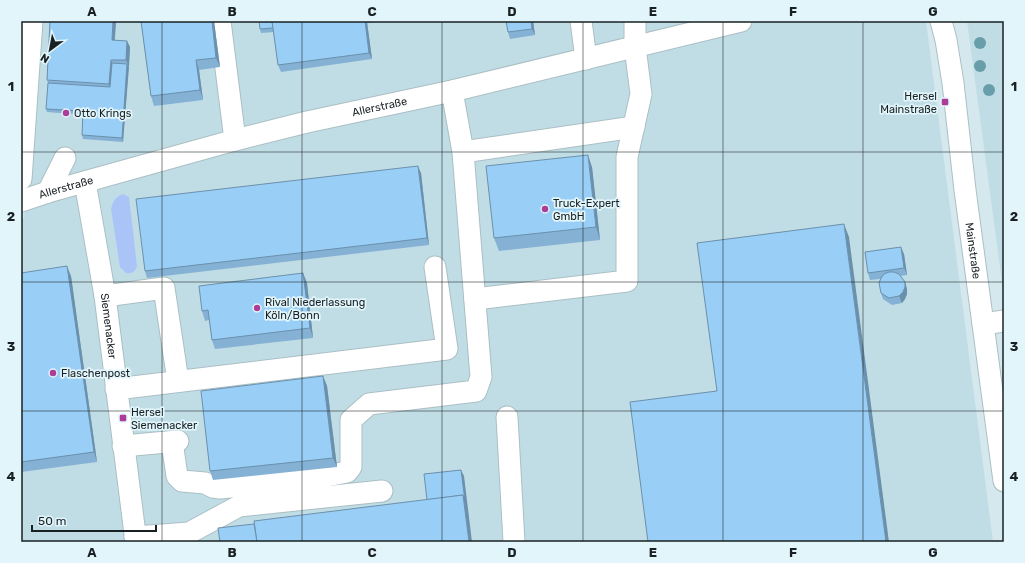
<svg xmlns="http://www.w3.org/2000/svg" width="1025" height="563" font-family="Rubik,sans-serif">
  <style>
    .built { fill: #c0dde6 }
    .water { fill: #abc4f8 }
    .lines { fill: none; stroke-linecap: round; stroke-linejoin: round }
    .minor-casing { stroke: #abbfc4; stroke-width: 23 }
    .minor { stroke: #fff; stroke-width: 21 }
    .tree { fill: #689eaa }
    .wall { fill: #84b1d4 }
    .shaded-wall { fill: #6b90ac }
    .building { fill: #99cef6; stroke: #6b90ac }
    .grid { fill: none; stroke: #192023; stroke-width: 1; stroke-opacity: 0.55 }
    .poi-dot { fill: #ad3c98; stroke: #e1f5fb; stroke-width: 1.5 }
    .labels { text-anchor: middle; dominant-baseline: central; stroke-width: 3.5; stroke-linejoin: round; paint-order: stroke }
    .poi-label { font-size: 11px; fill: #192023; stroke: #e1f5fb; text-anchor: start }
    .street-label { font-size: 11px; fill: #192023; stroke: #e1f5fb }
    .neatline { fill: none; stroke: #192023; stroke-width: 1.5 }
    .grid-label { font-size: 13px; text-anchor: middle; font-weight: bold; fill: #192023 }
  </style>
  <rect width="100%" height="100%" fill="#d4e8ee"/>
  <g class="built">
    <polygon points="38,21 926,21 993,542 21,542 21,219 24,218"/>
    <polygon points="967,21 1004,21 1004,297"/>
  </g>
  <path class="water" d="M123,194L129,197L137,266C135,272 132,274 126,273L120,267L111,209C113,201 115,197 123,194Z"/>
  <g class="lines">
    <g class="minor-casing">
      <g id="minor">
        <polyline points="220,21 235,140"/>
        <polyline points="581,21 586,59"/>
        <path id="s1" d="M941,21L946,40L953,83L965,190L1004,481"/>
        <polyline points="463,152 634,127"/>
        <polyline points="21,179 32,21"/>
        <path id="s2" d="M85,182L105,296L136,542"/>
        <polyline points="48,192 65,158"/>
        <path id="s3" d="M21,201L48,192L235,140L307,122L452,91L741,21"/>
        <polyline points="105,296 164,288 178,381"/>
        <polyline points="475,299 627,281 627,157 641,94 635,47 635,21"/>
        <polyline points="983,324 1004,321"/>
        <polyline points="116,389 447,349 435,267"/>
        <polyline points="507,417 514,542"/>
        <polyline points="172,442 177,476 182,481 205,483 213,487 220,488 311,479 347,472 351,467 351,420 369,404 476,391 481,377 463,152 452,91"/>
        <polyline points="123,446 178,441"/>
        <polyline points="135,537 189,533 239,506 382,491"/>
      </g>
    </g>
    <use href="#minor" class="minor"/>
  </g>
  <g class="tree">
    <circle cx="980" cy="43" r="6"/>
    <circle cx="980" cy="66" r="6"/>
    <circle cx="989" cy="90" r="6"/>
  </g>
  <g class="wall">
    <polygon points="50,21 116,21 115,40 127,41 130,47 123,142 83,139 82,135 83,115 47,112 46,109 48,83 47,80"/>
    <polygon points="141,21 214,21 220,67 199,70 203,100 154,106 151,96"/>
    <polygon points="259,21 384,21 367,23 367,22 372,59 281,72 278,65 274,32 261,33 260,29"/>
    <polygon points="506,21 533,21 535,35 510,39 508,32"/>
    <polygon points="592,167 600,240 499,251 494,238"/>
    <polygon points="421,173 429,245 147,278 145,271"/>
    <polygon points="904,254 907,275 900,276 905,282 907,289 907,294 905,299 902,303 892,305 883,299 881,293 880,279 870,280 868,273"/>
    <polygon points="21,273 71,276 97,462 21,472"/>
    <polygon points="303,273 307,283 313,338 215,349 212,340 209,320 205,321 202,311"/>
    <polygon points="323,376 327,386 337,467 213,480 210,471"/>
  </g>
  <g class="shaded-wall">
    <polygon points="113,21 116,21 114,46 112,40"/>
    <polygon points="212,21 214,21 220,67 216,58"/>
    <polygon points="365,21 367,21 367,22 372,59 369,53"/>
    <polygon points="531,21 533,21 535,35 532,29"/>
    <polygon points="127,41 130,47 129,67 126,60"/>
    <polygon points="111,60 113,66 111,91 109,84"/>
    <polygon points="196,60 199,70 203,100 200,90"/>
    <polygon points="127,64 129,67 123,142 122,138"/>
    <polygon points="588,155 592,167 600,240 596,227"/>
    <polygon points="418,166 421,173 429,245 427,238"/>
    <polygon points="844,224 849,237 889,542 886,542"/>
    <polygon points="901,247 904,254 907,275 904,268"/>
    <polygon points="67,266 71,276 97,462 94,452"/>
    <polygon points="303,273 307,283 313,338 310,328"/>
    <polygon points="905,282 907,289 907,294 905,299 902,303 899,296"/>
    <polygon points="323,376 327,386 337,467 333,458"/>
    <polygon points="461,470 464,476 472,542 469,542 463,495"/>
  </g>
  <g class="building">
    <polygon points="50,21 113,21 112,40 127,41 126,60 111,60 109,84 47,80"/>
    <polygon points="141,21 212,21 216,58 196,60 200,90 151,96"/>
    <polygon points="259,21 272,21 273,28 260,29"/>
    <polygon points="272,21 365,21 369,53 278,65"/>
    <polygon points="506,21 531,21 532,29 508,32"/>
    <polygon points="112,63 127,64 122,138 82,135 83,111 46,109 48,83 110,87"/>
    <polygon points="588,155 596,227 494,238 486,166"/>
    <polygon points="418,166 427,238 145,271 136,199"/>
    <polygon points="844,224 886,542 648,542 630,402 717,391 697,243"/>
    <polygon points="901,247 904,268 868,273 865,252"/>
    <polygon points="67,266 94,452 21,462 21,273"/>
    <polygon points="889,272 894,272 899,274 905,282 905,287 903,292 899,296 889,298 881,293 879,283 881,278 884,274"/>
    <polygon points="303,273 310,328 212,340 208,310 202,311 199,286"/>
    <polygon points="323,376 333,458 210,471 201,391"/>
    <polygon points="461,470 465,501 463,495 427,500 424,474"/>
    <polygon points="463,495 469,542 257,542 254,521"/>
    <polygon points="254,524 257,542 220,542 218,528"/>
  </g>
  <path class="grid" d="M162,21V542M302,21V542M442,21V542M583,21V542M723,21V542M863,21V542M21,152H1004M21,282H1004M21,411H1004"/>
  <g class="poi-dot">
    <rect x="941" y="98" width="8" height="8" rx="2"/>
    <circle cx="66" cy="113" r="4"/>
    <circle cx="545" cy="209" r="4"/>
    <circle cx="257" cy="308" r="4"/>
    <circle cx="53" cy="373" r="4"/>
    <rect x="119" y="414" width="8" height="8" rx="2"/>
  </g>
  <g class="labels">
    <g class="poi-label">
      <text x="937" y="96" text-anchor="end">Hersel<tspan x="937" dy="13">Mainstraße</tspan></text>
      <text x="74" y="113">Otto Krings</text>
      <text x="553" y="203">Truck-Expert<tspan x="553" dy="13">GmbH</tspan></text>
      <text x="265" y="302">Rival Niederlassung<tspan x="265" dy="13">Köln/Bonn</tspan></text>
      <text x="61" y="373">Flaschenpost</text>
      <text x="131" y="412">Hersel<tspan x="131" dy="13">Siemenacker</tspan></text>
    </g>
    <g class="street-label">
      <text stroke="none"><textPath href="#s3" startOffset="371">Allerstraße</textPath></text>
      <text stroke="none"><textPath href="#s3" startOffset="47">Allerstraße</textPath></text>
      <text stroke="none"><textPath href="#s1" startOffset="232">Mainstraße</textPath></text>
      <text stroke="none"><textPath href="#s2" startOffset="146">Siemenacker</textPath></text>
    </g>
  </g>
  <rect width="1025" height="563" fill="none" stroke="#e1f5fb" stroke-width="44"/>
  <g transform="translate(50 50) rotate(212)" stroke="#e1f5fb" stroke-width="3" paint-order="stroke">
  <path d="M0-3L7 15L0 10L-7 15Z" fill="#192023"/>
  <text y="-6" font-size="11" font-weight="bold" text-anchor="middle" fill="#192023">N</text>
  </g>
  <path d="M32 525v6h124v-6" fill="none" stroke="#192023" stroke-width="2"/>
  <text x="38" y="525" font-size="12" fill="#192023" stroke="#e1f5fb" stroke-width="3" paint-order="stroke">50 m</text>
  <rect x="22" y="22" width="981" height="519" class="neatline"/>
  <g class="grid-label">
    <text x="92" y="16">A</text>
    <text x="232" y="16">B</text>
    <text x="372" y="16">C</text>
    <text x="512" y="16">D</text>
    <text x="653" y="16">E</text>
    <text x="793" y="16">F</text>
    <text x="933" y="16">G</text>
    <text x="11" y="91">1</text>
    <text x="1014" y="91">1</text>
    <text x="11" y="221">2</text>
    <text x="1014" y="221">2</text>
    <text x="11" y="351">3</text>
    <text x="1014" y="351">3</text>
    <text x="11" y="481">4</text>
    <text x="1014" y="481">4</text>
    <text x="92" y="557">A</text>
    <text x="232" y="557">B</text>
    <text x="372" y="557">C</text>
    <text x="512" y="557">D</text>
    <text x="653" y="557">E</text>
    <text x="793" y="557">F</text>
    <text x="933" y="557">G</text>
  </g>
</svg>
